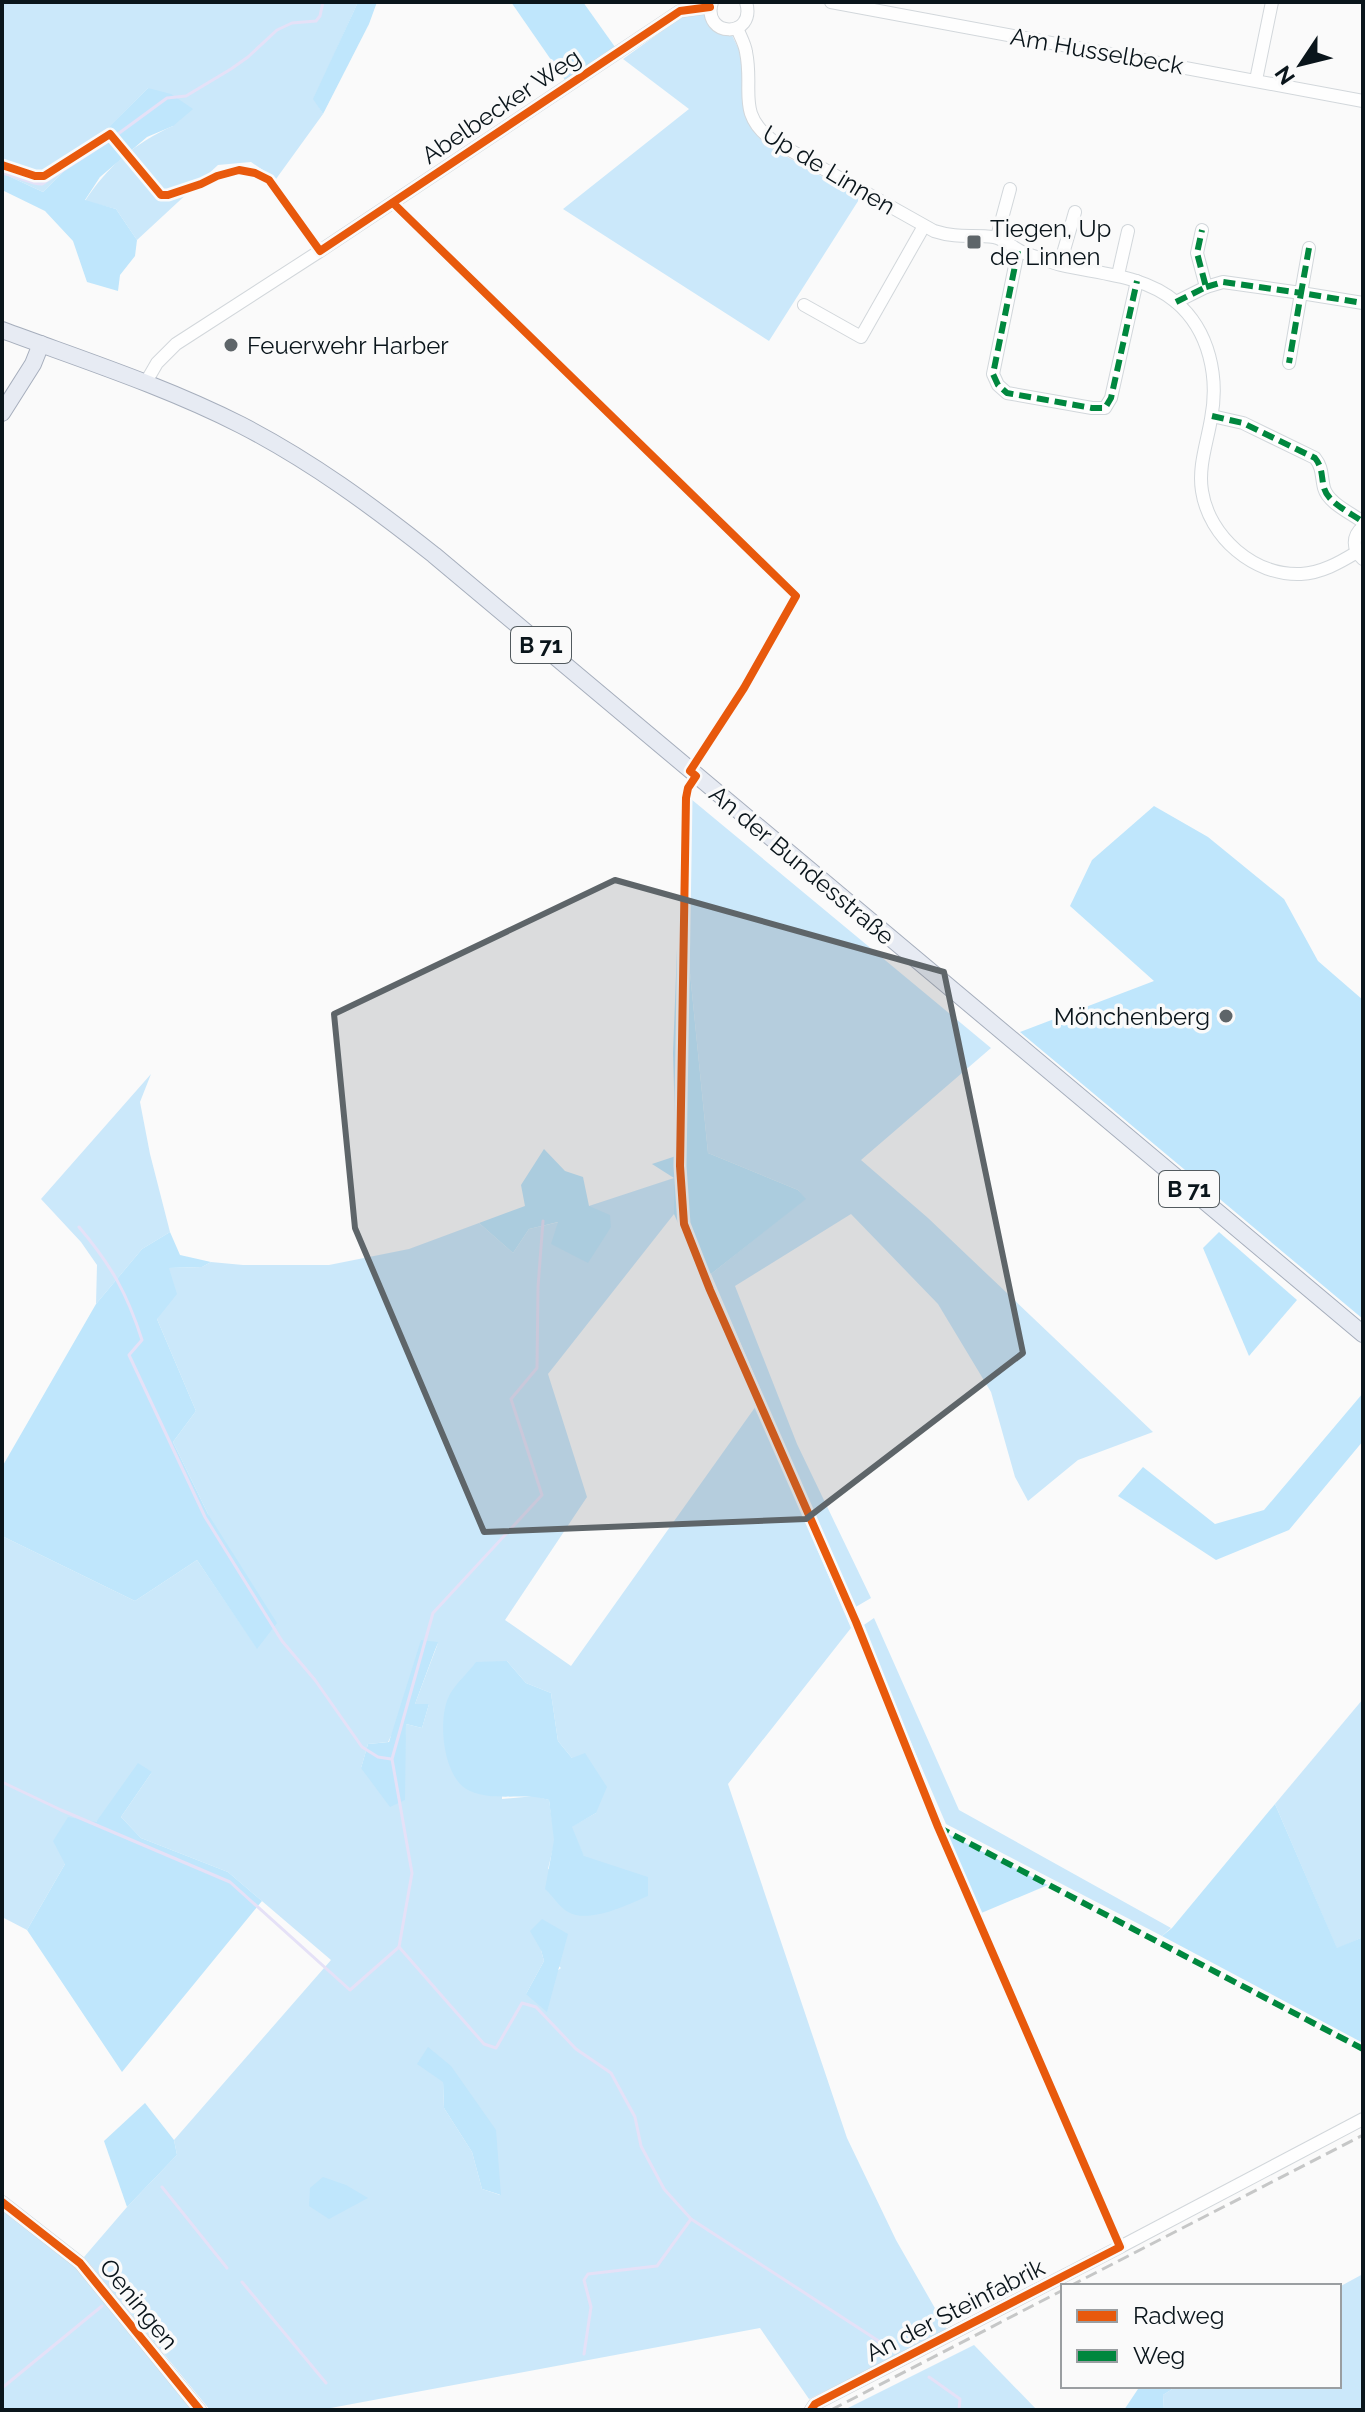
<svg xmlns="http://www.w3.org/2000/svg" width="1365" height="2412" font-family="Raleway,sans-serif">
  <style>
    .green { fill: #cbe8fa; fill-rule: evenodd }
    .forest { fill: #bfe6fc }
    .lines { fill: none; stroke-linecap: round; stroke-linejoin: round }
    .stream { stroke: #e5e1f7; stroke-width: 3 }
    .minor-casing { stroke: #d2d7db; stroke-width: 14 }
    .major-casing { stroke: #a6aebc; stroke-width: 18 }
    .minor { stroke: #fefefe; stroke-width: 12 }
    .major { stroke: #e7ebf3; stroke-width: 16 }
    .rail { stroke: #c6c7c7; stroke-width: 3; stroke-dasharray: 12 6; stroke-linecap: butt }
    .quiet { stroke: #00873e; stroke-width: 6; stroke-dasharray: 12 6; stroke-linecap: butt }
    .cycleway-casing { stroke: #fafafa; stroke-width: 13 }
    .cycleway { stroke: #e8590c; stroke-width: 8 }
    .marked { fill: #5e6569; fill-opacity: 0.2; stroke: #5e6569; stroke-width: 6; stroke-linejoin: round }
    .poi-dot { fill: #5e6569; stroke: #fafafa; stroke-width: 3 }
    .labels { text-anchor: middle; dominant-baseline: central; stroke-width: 7; stroke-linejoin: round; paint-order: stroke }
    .shield { fill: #fafafa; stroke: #525a5e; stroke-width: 2 }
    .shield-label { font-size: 22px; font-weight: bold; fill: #0a151b }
    .street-label { font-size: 24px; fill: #0a151b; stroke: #fafafa }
    .poi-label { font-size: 24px; fill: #0a151b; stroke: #fafafa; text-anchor: start }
  </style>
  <rect width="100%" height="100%" fill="#fafafa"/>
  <g class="green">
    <path d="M2,2H358L314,99L323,114L276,179L251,162L218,165L137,240L116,209L85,201C107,167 136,142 173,126L148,88L43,192L2,173Z"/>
    <path d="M703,12L725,33L732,35C734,40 738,47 740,52C750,91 731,115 768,146L860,198L769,341L563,209L689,109L623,59L683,16Z"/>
    <polygon points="691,799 991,1048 861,1160 928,1218 1153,1432 1078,1460 1028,1501 1015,1477 991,1392 938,1304 851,1214 735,1286 797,1444 871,1598 854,1608 711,1274 805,1199 798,1190 708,1153 688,953"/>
    <polygon points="151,1074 140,1102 150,1154 170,1232 142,1249 96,1304 97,1265 81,1242 41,1199"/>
    <path d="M674,1178V1214L548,1374L587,1497L505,1620L571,1666L756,1406L851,1628L728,1784L847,2138L896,2240L948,2331L809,2399L760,2328L320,2410H210L84,2257L127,2207L177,2155L174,2140L331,1960L228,1872L141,1838L121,1817L152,1772L96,1822L65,1864L27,1930L2,1917V1536L135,1601L197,1560L257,1648L208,1514L173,1442L196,1411L157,1319L169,1268L202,1267L211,1262L243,1265H329L409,1249L479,1223L513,1253L529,1229L559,1222L589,1206ZM438,1643L415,1704H429L422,1728L406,1724L405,1738L361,1768L368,1744L388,1742ZM507,1661L526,1683L551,1693L558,1741L572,1758L596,1813L571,1827L584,1857L610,1866L548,1869L555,1840L549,1800L535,1796L502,1799ZM541,1950L561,1968L526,1994L544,1961ZM443,2082L500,2195L482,2189L472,2152L444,2108Z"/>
    <polygon points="874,1618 959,1810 1171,1928 1162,1936 946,1824 861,1627"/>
    <polygon points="1363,1699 1363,1937 1337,1949 1275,1804"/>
    <polygon points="2,2209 78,2270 194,2410 2,2410"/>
    <polygon points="1363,2274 1363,2410 1164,2410 1163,2395 1177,2386 1339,2386 1339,2287"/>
    <polygon points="974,2345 1037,2410 844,2410"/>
  </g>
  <g class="forest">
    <polygon points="358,2 377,2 369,24 323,114 313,99"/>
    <polygon points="511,2 583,2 615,47 565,80"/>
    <polygon points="148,88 171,94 193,109 173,126 147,137 100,177 85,200 116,209 137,240 135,256 120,275 118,291 87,282 73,241 45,211 2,190 2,173 43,192"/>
    <polygon points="1154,806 1208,837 1284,899 1318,961 1363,1000 1363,1319 1020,1032 1154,981 1070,906 1092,860"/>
    <polygon points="677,949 688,953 708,1153 798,1190 806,1199 711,1274 697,1266 674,1214 674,1178 652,1164 676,1156 673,1053"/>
    <polygon points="544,1149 565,1171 583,1177 589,1206 610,1215 611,1227 588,1263 551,1244 558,1222 529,1229 513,1253 479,1223 525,1206 521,1185"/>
    <polygon points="170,1232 180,1255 211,1262 202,1267 169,1268 177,1294 157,1319 196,1411 173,1442 208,1514 277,1623 257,1649 197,1560 135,1601 2,1536 2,1467 96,1304 142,1249"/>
    <polygon points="1219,1232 1297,1300 1249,1356 1203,1248"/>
    <polygon points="1363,1393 1363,1441 1289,1530 1216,1560 1118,1496 1143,1467 1215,1524 1264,1510"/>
    <polygon points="421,1640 438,1642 415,1704 429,1704 422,1728 406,1724 405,1800 390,1807 361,1768 368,1744 389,1742"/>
    <path d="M507,1661L526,1683L551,1693L558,1741L572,1758L585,1753L607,1787L596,1813L572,1827L584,1856L648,1877V1896C627,1905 589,1924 568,1912C560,1908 552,1895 545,1889L554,1840L549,1800C523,1792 496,1802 470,1791C443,1780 437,1720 449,1696C455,1684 468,1673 476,1662Z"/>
    <polygon points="138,1763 152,1772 121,1817 141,1838 228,1872 262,1901 122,2072 27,1930 65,1864 53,1841 68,1817 96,1822"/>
    <polygon points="1275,1804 1337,1948 1363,1937 1363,2043 1162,1936 1172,1928"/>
    <polygon points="942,1831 1048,1885 979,1914"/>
    <polygon points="542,1919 568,1934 547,2012 526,1994 544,1961 541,1950 530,1931"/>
    <polygon points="428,2047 451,2066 496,2130 501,2195 482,2189 472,2152 444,2108 443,2082 417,2064"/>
    <polygon points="145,2103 174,2140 177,2155 127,2207 104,2141"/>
    <polygon points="323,2177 346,2185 368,2198 329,2219 309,2206 310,2188"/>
    <polygon points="1140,2386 1177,2386 1163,2395 1164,2410 1124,2410"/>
  </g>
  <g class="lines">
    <g class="stream">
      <path d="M2,173C14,175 34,185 42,184L107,142L167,98L186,96L231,69L248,57L277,30L292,23L316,21L320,16L323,2"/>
      <path d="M79,1227C111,1265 127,1293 142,1340L129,1355L205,1517L282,1641L315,1680L362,1747L378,1757L391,1759"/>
      <polyline points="2,1782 61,1810 230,1882 350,1990 399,1947 412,1873 392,1759 433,1613 542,1495 511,1399 537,1368 538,1287 543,1221"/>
      <polyline points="399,1947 484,2044 496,2048 522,2003 536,2007 576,2049 611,2073 635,2117 641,2146 664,2189 691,2219 894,2351"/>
      <polyline points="162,2187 227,2268"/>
      <polyline points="242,2282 326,2383"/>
      <polyline points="584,2354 591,2307 584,2280 588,2274 657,2266 691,2219"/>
      <polyline points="929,2377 960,2399 959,2410"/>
      <polyline points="2,2388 102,2306"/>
      <polyline points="2,2408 4,2410"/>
    </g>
    <g class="minor-casing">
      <g id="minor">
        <path d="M712,2C701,38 757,39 746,2"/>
        <polyline points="831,2 1363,101"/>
        <path d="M737,28C740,36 745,44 746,52C754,90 736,113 772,140L934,231C959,239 972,234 994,237C1005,239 1015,250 1027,254C1038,257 1050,262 1061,265C1100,274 1144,275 1176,302C1210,331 1219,378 1211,419C1207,443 1198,467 1202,491C1209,537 1254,576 1301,574C1321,573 1339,563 1357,552"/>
        <polyline points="1256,80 1272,2"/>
        <polyline points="997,237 1010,189"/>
        <polyline points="1309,248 1301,293 1363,303"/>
        <polyline points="1018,251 993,374 998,385 1007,393 1092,408 1105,408 1111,398 1137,281"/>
        <polyline points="1060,264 1075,212"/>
        <polyline points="1118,275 1128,231"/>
        <polyline points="1206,287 1223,282 1301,293 1289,363"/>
        <polyline points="1176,302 1206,287 1197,253 1202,230"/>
        <polyline points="804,305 861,337 924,226"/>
        <polyline points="146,382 157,363 176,344 320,251 680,11 710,7"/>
        <path d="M1212,416L1243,423L1315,458C1323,468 1321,476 1324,488C1328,503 1351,513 1363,522"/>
        <path d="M1363,527C1352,536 1352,549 1363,559"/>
        <polyline points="2,2202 80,2263 200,2410"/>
        <polyline points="811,2410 815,2404 1120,2247 1363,2119"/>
      </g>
    </g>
    <g class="major-casing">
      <g id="major">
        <path d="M2,330C83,360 164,386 241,425C311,461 372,506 434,555L1363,1334"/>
        <polyline points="2,413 33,364 41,344"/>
      </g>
    </g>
    <use href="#minor" class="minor"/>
    <use href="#major" class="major"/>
    <g class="rail">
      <polyline points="1070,2286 1363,2135"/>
      <polyline points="831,2410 1063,2290"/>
    </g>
    <g class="quiet">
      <polyline points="1309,248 1301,293 1363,303"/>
      <polyline points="1018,251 993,374 998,385 1007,393 1092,408 1105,408 1111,398 1137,281"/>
      <polyline points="1206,287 1223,282 1301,293 1289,363"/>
      <polyline points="1176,302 1206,287 1197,253 1202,230"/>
      <path d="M1212,416L1243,423L1315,458C1323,468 1321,476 1324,488C1328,503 1351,513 1363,522"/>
      <polyline points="938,1827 1363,2049"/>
    </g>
    <g class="cycleway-casing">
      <g id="cycleway">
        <polyline points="2,165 35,176 44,176 110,134 161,195 168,195 201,184 217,176 239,170 255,173 269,180 320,251 680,11 710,7"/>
        <polyline points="393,203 796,596 744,688 690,771 696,776 688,788 686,798 680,1166 684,1224 710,1290 856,1622 938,1827 1120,2247 815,2404 811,2410"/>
        <polyline points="2,2202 80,2263 200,2410"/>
      </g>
    </g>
    <use href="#cycleway" class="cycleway"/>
  </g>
  <path class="marked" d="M615,880L944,972L1023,1353L806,1519L484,1532L355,1228L334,1014Z"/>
  <g class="poi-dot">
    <rect x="966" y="234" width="16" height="16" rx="4"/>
    <circle cx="231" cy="345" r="8"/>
    <circle cx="1226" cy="1016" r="8"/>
  </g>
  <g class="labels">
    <g class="shield">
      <rect x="511" y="627" width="60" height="36" rx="6"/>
      <rect x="1159" y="1171" width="60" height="36" rx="6"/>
    </g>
    <g class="shield-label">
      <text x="541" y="645">B 71</text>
      <text x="1189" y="1189">B 71</text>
    </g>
    <g class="street-label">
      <text transform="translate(1097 51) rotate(10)">Am Husselbeck</text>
      <text transform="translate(501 106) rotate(-34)">Abelbecker Weg</text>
      <text transform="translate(829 170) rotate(31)">Up de Linnen</text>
      <text transform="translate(802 865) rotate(40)">An der Bundesstraße</text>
      <text transform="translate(139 2304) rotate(51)">Oeningen</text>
      <text transform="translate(955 2310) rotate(-27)">An der Steinfabrik</text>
    </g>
    <g class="poi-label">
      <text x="990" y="228">Tiegen, Up<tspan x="990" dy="28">de Linnen</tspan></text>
      <text x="247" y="345">Feuerwehr Harber</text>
      <text x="1210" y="1016" text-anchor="end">Mönchenberg</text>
    </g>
  </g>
  <rect width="1365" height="2412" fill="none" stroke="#0a151b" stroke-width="8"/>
  <rect x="1061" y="2284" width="280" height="104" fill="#fafafa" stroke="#9a9ea1" stroke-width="2"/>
  <rect x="1077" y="2310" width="40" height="12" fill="#e8590c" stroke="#9a9ea1" stroke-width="2"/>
  <text x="1133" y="2324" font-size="24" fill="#0a151b">Radweg</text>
  <rect x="1077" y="2350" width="40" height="12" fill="#00873e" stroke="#9a9ea1" stroke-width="2"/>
  <text x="1133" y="2364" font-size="24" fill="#0a151b">Weg</text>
  <g transform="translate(1301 64) rotate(235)" stroke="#fafafa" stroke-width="6" paint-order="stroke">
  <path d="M0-6L14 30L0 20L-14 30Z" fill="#0a151b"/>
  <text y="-12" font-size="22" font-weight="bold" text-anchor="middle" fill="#0a151b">N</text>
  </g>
</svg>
